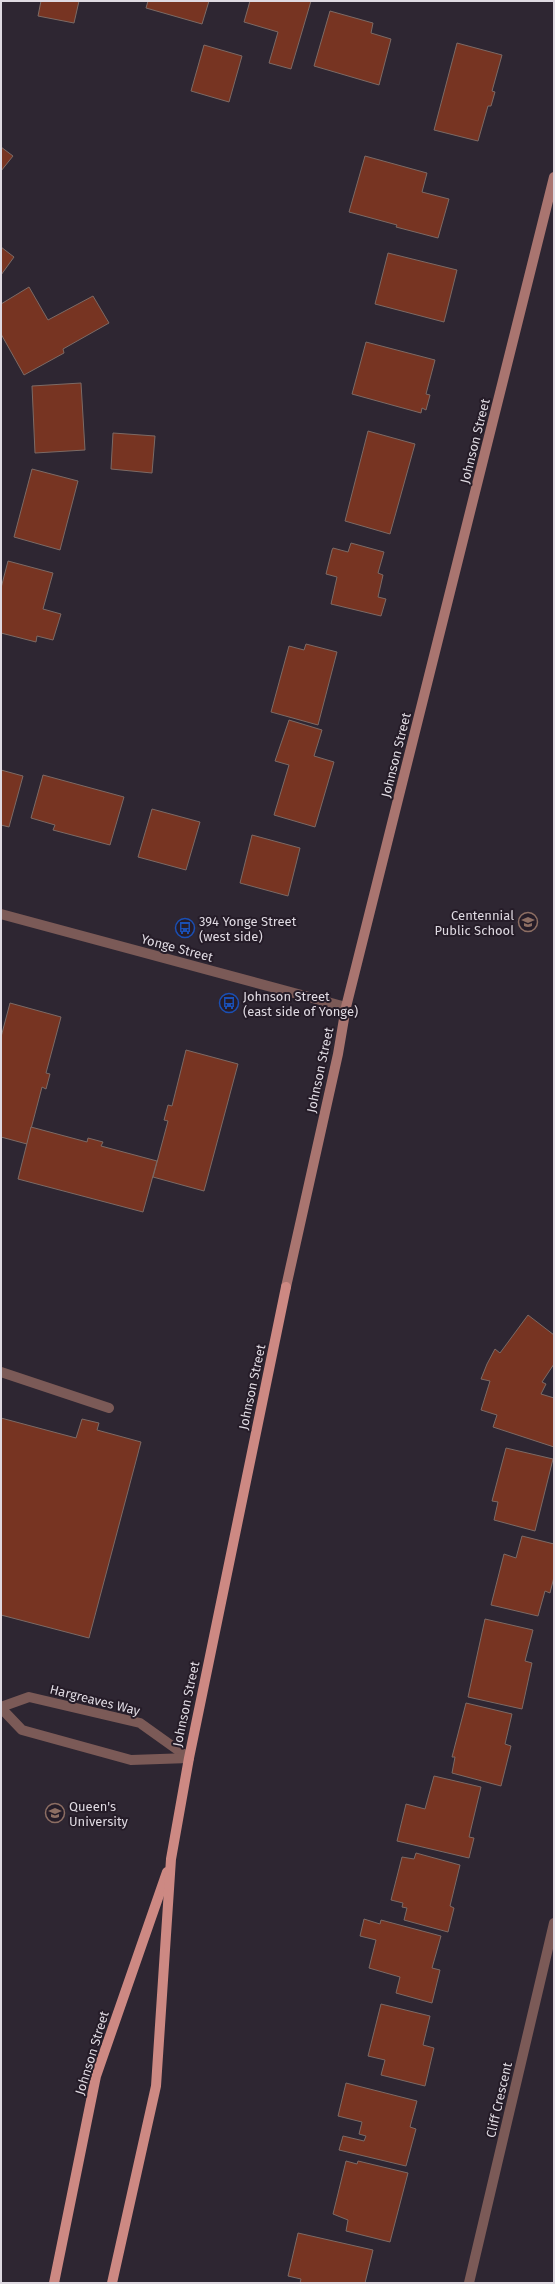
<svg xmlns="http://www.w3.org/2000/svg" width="555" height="2284" font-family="'Fira Sans',sans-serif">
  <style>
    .building { fill: #773422; stroke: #7c6a65 }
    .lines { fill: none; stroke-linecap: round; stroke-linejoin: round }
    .service { stroke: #7b5a57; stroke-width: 10 }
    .minor { stroke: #7b5a57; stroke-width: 10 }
    .tertiary { stroke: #7b5a57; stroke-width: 10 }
    .secondary { stroke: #a97570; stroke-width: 10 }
    .primary { stroke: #cd8983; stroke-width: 10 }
    .labels { text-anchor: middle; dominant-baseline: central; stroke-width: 4; stroke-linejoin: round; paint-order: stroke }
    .street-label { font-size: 13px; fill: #dfdae2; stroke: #251c28 }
    .poi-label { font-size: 13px; fill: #dfdae2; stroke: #251c28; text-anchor: start }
  </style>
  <rect width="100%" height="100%" fill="#2e2632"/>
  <g class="building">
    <polygon points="41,1 79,1 74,23 38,16"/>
    <polygon points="148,1 209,1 202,24 146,8"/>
    <polygon points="250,1 311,1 291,69 269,63 278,32 244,22"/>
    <polygon points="330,11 373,23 371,33 391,39 379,85 314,66"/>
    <polygon points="457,43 502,55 492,91 495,92 491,106 488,106 478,141 434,130"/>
    <polygon points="204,45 242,56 229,102 191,91"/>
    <polygon points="1,147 13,156 1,171"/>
    <polygon points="365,156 427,173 422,192 449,199 438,238 396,227 397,225 349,212"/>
    <polygon points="1,247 14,257 1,275"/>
    <polygon points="388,253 457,270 444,322 375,304"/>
    <polygon points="29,287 48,320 93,296 109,323 63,349 64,353 24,375 1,334 1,304"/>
    <polygon points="366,342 435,360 426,394 430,395 426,410 422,408 421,413 352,394"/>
    <polygon points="81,383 85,450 35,453 32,386"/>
    <polygon points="368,431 415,444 390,534 345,521"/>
    <polygon points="113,433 155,436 152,473 111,469"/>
    <polygon points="32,469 78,481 60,550 14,537"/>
    <polygon points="351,543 384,552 378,573 383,575 378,597 386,599 381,616 331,604 337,577 326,574 332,550 333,548 348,552"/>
    <polygon points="8,561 53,573 43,609 61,614 53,640 37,636 36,642 1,633 1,588"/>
    <polygon points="306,644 337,652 318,725 271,712 289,646 304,650"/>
    <polygon points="289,720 322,730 314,756 334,762 315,827 274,815 289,765 275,761"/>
    <polygon points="1,770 23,776 9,827 1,825"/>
    <polygon points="43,775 124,797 110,845 53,830 55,825 31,818"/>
    <polygon points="152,809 200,822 186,870 138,857"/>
    <polygon points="252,835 300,848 288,896 240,883"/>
    <polygon points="10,1003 61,1017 46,1073 50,1074 46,1089 42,1087 27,1144 1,1137 1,1037"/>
    <polygon points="186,1050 238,1064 204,1191 153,1177 168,1121 164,1120 168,1105 172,1106"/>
    <polygon points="31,1127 87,1142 88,1138 103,1142 101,1146 157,1161 143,1212 18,1179"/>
    <polygon points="528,1315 554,1335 554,1364 542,1382 546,1384 541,1394 554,1398 554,1447 493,1427 497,1415 481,1410 490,1381 481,1379 487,1364 495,1349 500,1353"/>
    <polygon points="1,1418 76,1438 82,1419 99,1423 97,1430 141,1442 89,1638 1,1615"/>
    <polygon points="506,1448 553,1459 535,1531 494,1520 498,1502 492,1501"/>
    <polygon points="522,1536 554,1544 554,1577 550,1593 545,1591 538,1616 491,1605 504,1554 516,1558"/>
    <polygon points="485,1619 533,1630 525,1661 532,1663 522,1709 468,1697"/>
    <polygon points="466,1703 512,1714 505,1744 511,1746 501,1786 452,1773 455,1757 452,1757"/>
    <polygon points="434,1776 481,1787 469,1837 474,1838 469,1858 397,1841 406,1804 425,1809"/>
    <polygon points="416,1853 460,1865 450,1906 454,1908 448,1932 404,1920 407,1908 402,1907 403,1903 391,1900 402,1857 414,1859"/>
    <polygon points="364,1919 380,1924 381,1920 441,1936 432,1968 440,1970 432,2003 396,1993 400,1977 369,1968 376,1940 360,1936"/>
    <polygon points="381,2004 430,2016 423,2045 434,2048 425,2086 381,2075 385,2060 368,2056"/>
    <polygon points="346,2083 417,2101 410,2127 416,2129 406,2166 339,2150 343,2136 364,2141 366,2136 359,2134 362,2122 338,2116"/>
    <polygon points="346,2161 357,2164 358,2161 408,2173 390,2242 346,2231 348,2220 333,2214"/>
    <polygon points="298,2233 373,2250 365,2283 300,2283 301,2279 288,2276"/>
  </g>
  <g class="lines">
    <polyline class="service" points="1,1372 109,1408"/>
    <g class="minor">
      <polyline points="1,1707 29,1697 140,1723 189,1758"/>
      <polyline points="1,1708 22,1730 131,1760 189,1758"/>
      <polyline points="469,2283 554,1923"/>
    </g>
    <polyline class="tertiary" points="1,914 346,1007"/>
    <polyline class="secondary" points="286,1287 338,1054 346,1007 554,177"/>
    <g class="primary">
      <polyline points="54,2283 96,2076 167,1872"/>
      <polyline points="112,2283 156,2086 171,1859 189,1758 286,1287"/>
    </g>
  </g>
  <defs>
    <g id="school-ring" transform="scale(1)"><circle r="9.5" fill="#251c28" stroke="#8d6e63" stroke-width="1.5"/><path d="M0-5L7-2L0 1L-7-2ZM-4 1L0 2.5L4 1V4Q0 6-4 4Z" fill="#8d6e63"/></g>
    <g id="bus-ring" transform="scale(1)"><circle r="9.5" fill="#251c28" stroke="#1a4fb4" stroke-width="1.5"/><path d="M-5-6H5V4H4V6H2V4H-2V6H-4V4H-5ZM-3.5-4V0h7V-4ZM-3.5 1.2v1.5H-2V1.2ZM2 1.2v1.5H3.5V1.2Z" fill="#1a4fb4"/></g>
    <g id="university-ring" transform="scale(1)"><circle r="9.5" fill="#251c28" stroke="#8d6e63" stroke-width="1.5"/><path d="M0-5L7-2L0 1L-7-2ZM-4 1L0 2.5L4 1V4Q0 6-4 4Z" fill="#8d6e63"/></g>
  </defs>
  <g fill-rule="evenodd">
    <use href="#school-ring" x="528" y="922"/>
    <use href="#bus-ring" x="185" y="928"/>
    <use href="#bus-ring" x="229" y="1003"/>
    <use href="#university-ring" x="55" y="1813"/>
  </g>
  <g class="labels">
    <g class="street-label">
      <text transform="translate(475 441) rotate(-76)">Johnson Street</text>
      <text transform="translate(396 755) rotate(-76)">Johnson Street</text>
      <text transform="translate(177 948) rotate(15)">Yonge Street</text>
      <text transform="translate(320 1070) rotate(-78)">Johnson Street</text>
      <text transform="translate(252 1387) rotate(-78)">Johnson Street</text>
      <text transform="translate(95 1700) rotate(14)">Hargreaves Way</text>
      <text transform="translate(186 1704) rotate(-78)">Johnson Street</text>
      <text transform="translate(92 2053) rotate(-73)">Johnson Street</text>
      <text transform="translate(499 2100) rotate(-77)">Cliff Crescent</text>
    </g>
    <g class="poi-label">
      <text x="514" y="915" text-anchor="end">Centennial<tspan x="514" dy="15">Public School</tspan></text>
      <text x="199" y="921">394 Yonge Street<tspan x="199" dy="15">(west side)</tspan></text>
      <text x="243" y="996">Johnson Street<tspan x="243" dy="15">(east side of Yonge)</tspan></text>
      <text x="69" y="1806">Queen's<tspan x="69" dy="15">University</tspan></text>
    </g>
  </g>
  <rect width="555" height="2284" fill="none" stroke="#dfdae2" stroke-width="4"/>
</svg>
